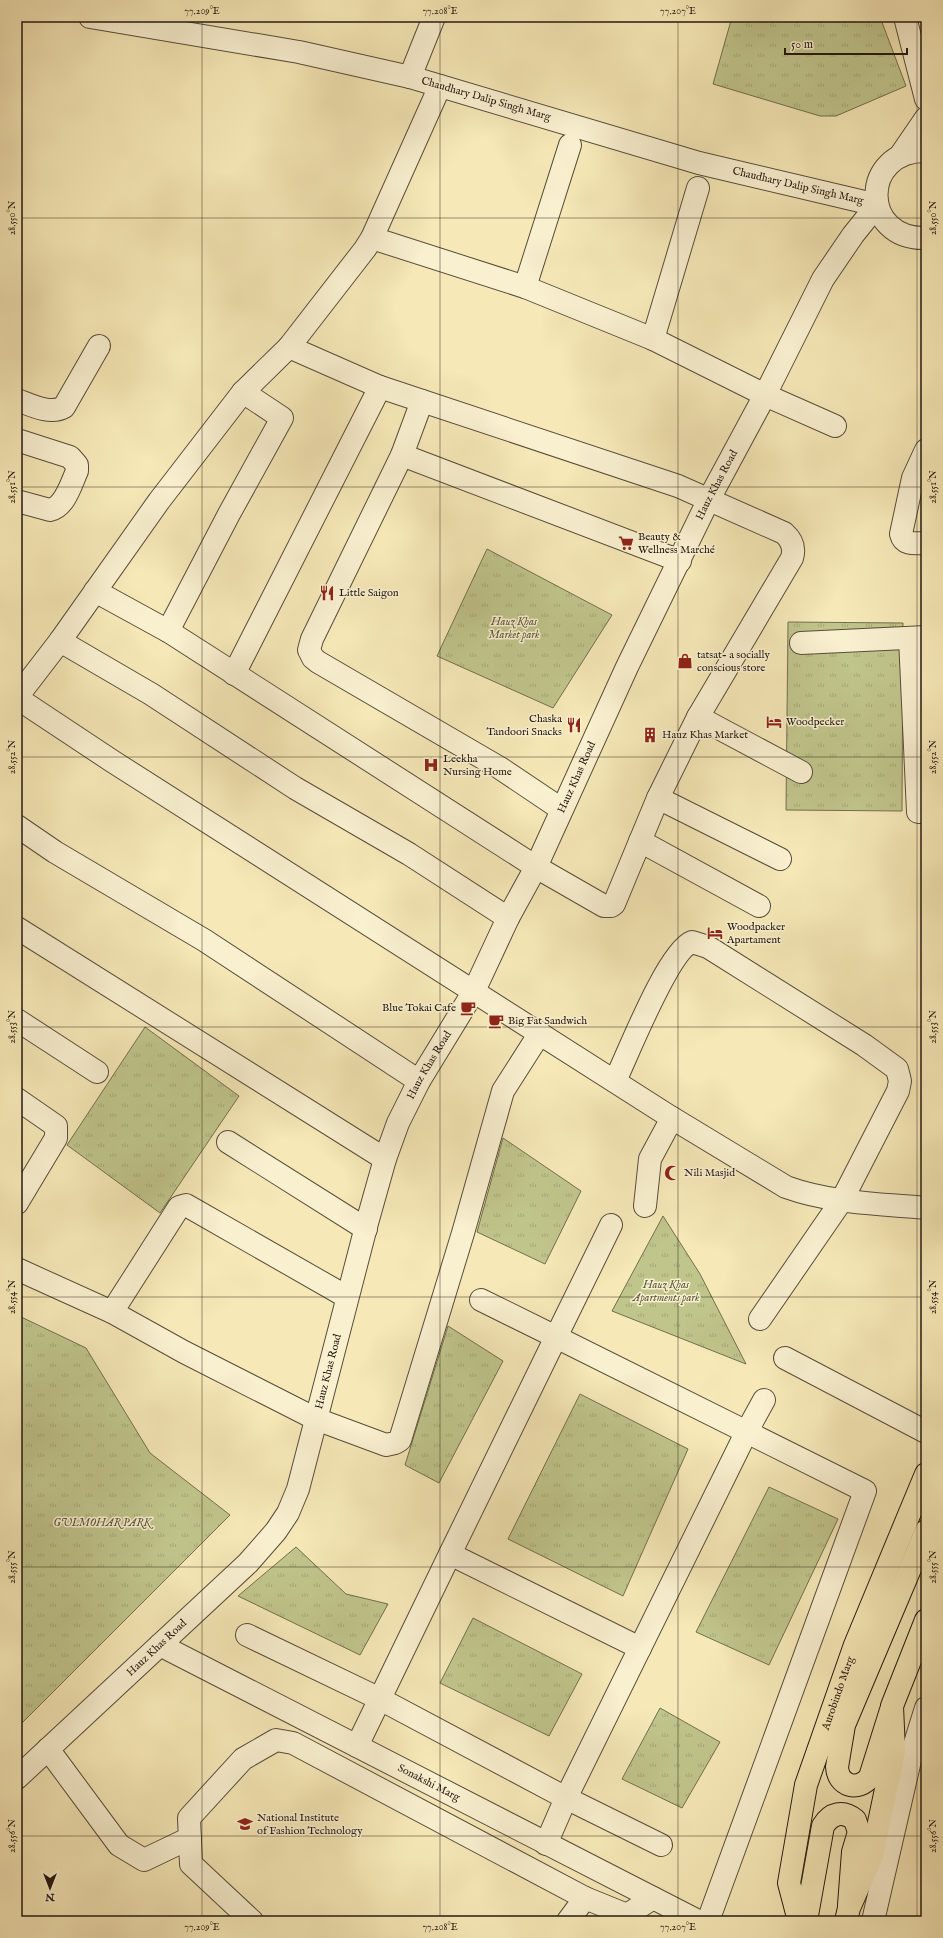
<svg xmlns="http://www.w3.org/2000/svg" width="943" height="1938" font-family="'IM FELL English',serif">
  <style>
    .grass { fill: url(#grass-tufts); stroke: #726f4e }
    .lines { fill: none; stroke-linecap: round; stroke-linejoin: round }
    .minor-casing { stroke: #584d3a; stroke-width: 24 }
    .major-casing { stroke: #241910; stroke-width: 24 }
    .highway-casing { stroke: #241910; stroke-width: 24 }
    .minor { stroke: #f9f0d0; stroke-width: 22 }
    .major { stroke: #f6e8b7; stroke-width: 22 }
    .highway { stroke: #f6e8b7; stroke-width: 22 }
    .ticks { fill: none; stroke: #241910; stroke-width: 1; stroke-opacity: 0.45 }
    .labels { text-anchor: middle; dominant-baseline: central; stroke-width: 3; stroke-linejoin: round; paint-order: stroke }
    .street-label { font-size: 11px; fill: #241910; stroke: #f9f0d0 }
    .poi-label { font-size: 11px; fill: #241910; stroke: #f9f0d0; text-anchor: start }
    .park-label { font-size: 11px; font-style: italic; fill: #5b553b; stroke: #f9f0d0 }
    .neatline { fill: none; stroke: #241910; stroke-width: 1.5 }
    .ticks-label { font-size: 10px; text-anchor: middle; fill: #241910 }
  </style>
  <defs>
    <pattern id="grass-tufts" width="24" height="20" patternUnits="userSpaceOnUse"><rect width="24" height="20" fill="#c0c58c"/><path d="M3 7l-1-3M5 7V3M7 7l1-3M15 17l-1-3M17 17v-4M19 17l1-3" fill="none" stroke="#a5a978"/></pattern>
  </defs>
  <rect width="100%" height="100%" fill="#f6e8b7"/>
  <filter id="stains"><feTurbulence type="fractalNoise" baseFrequency=".005" numOctaves="4"/><feColorMatrix values="0 0 0 0 .2 0 0 0 0 .09 0 0 0 0 .02 0 0 0 .5 -.17"/></filter>
  <radialGradient id="worn" r=".72"><stop offset=".6" stop-color="#630" stop-opacity="0"/><stop offset="1" stop-color="#630" stop-opacity=".3"/></radialGradient>
  <g class="grass">
    <polygon points="732,17 880,17 906,86 836,116 820,116 713,84"/>
    <polygon points="487,549 612,615 553,708 437,656"/>
    <polygon points="788,622 903,623 902,811 786,810"/>
    <polygon points="145,1027 239,1096 160,1213 67,1145"/>
    <polygon points="503,1138 581,1191 545,1264 477,1232"/>
    <polygon points="663,1216 700,1274 746,1364 612,1311"/>
    <polygon points="17,1315 86,1348 150,1453 230,1515 17,1728"/>
    <polygon points="448,1326 503,1361 439,1483 405,1465"/>
    <polygon points="580,1394 688,1449 623,1596 508,1539"/>
    <polygon points="769,1487 838,1519 769,1665 696,1632"/>
    <polygon points="296,1547 346,1594 388,1604 360,1655 238,1596"/>
    <polygon points="473,1618 582,1674 549,1736 440,1683"/>
    <polygon points="660,1708 720,1742 682,1808 622,1779"/>
  </g>
  <g class="lines">
    <g class="minor-casing">
      <g id="minor">
        <polyline points="905,17 926,99"/>
        <polyline points="410,77 434,17"/>
        <path d="M926,151C860,150 860,240 926,238"/>
        <polyline points="900,156 926,118"/>
        <polyline points="372,238 525,287 653,339 765,395 835,426"/>
        <polyline points="525,287 570,145"/>
        <polyline points="653,339 698,188"/>
        <path d="M17,400C31,405 50,415 64,407L99,346"/>
        <polyline points="422,401 402,455 312,639 309,650 313,658 318,662 500,768 561,809"/>
        <path d="M17,440L70,457L77,465V471C71,484 65,507 50,510L17,501"/>
        <path d="M926,450L913,478L901,534C904,546 916,543 926,543"/>
        <polyline points="402,455 680,561"/>
        <path d="M95,591L168,631L536,867L604,906H611L614,904L658,798L698,717L792,558C795,548 792,540 784,533L678,486L380,387L289,347"/>
        <polyline points="168,631 229,514 282,418 243,392"/>
        <polyline points="910,638 918,812 926,811"/>
        <polyline points="60,641 151,694 295,788 409,854 508,918"/>
        <polyline points="801,643 926,637"/>
        <polyline points="234,674 380,387"/>
        <polyline points="17,697 60,641 159,501 243,392 289,347 365,249 372,238 440,86"/>
        <path d="M17,698L112,761L672,1118L786,1187C830,1203 880,1204 926,1208"/>
        <polyline points="698,717 801,772"/>
        <polyline points="658,798 780,859"/>
        <polyline points="17,826 55,852 204,940 419,1081"/>
        <polyline points="640,841 759,906"/>
        <polyline points="17,928 385,1159"/>
        <polyline points="17,1020 97,1072"/>
        <path d="M615,1081C628,1054 668,951 692,942L708,947L864,1045L897,1069L900,1081L898,1091L842,1200L760,1319"/>
        <polyline points="17,1099 56,1126 56,1138 17,1203"/>
        <polyline points="228,1142 366,1229"/>
        <polyline points="645,1206 650,1159 672,1118"/>
        <polyline points="17,1269 112,1312 184,1352 316,1419 386,1445 395,1443 400,1440 463,1233 503,1091 540,1033"/>
        <polyline points="481,1300 556,1337 611,1225"/>
        <polyline points="112,1312 179,1207 186,1205 347,1297"/>
        <polyline points="785,1358 926,1432"/>
        <polyline points="450,1554 556,1337 865,1491 708,1921"/>
        <polyline points="247,1635 380,1699 566,1798 747,1431 764,1400"/>
        <path id="s1" d="M160,1645L698,1921"/>
        <polyline points="357,1746 450,1554 640,1648"/>
        <polyline points="48,1749 119,1845 144,1860 190,1838"/>
        <path id="s2" d="M17,1778L248,1563L276,1531L288,1513L298,1489L367,1223L385,1159L398,1123L419,1081L474,991L508,918L536,867L627,667L709,499L765,395L823,279L853,235L877,205L699,163L410,77L299,52L90,17"/>
        <polyline points="546,1844 566,1798 661,1845"/>
        <polyline points="252,1921 191,1864 189,1818 243,1759 276,1740 293,1743 585,1898 627,1915 653,1898"/>
        <polyline points="568,1921 585,1898"/>
        <polyline points="873,1921 911,1756 926,1708"/>
      </g>
    </g>
    <g class="major-casing">
      <g id="major">
        <path d="M891,1710L870,1777C858,1792 838,1786 837,1767L844,1725L926,1531"/>
        <path d="M806,1921L823,1826C831,1813 843,1810 855,1820L859,1832L853,1852L849,1905"/>
      </g>
    </g>
    <g class="highway-casing">
      <g id="highway">
        <path id="s3" d="M799,1921L789,1883L806,1785L855,1645L926,1474"/>
        <polyline points="846,1921 849,1908 872,1856 894,1751 892,1706 926,1620"/>
      </g>
    </g>
    <use href="#minor" class="minor"/>
    <use href="#major" class="major"/>
    <use href="#highway" class="highway"/>
  </g>
  <path class="ticks" d="M202,17V1921M440,17V1921M678,17V1921M917,17V1921M17,218H926M17,487H926M17,757H926M17,1027H926M17,1297H926M17,1567H926M17,1836H926"/>
  <defs>
    <g id="supermarket-bare" transform="scale(1.2)"><path d="M-6-5.5h2.5l.6 2H6L4.5 2H-2.5L-4.4-4H-6ZM-1.5 3.2a1.3 1.3 0 1 0 .1 0ZM3 3.2a1.3 1.3 0 1 0 .1 0Z" fill="#8f2418" stroke="#f9f0d0" stroke-width="2.5" paint-order="stroke"/></g>
    <g id="restaurant-bare" transform="scale(1.2)"><path d="M-5-6h1v4h1v-4h1v4h1v-4h1v5L-1.5 .5V6h-2V.5L-5-1ZM5-6V6H3V1.5H1.5Q1.5-4 5-6Z" fill="#8f2418" stroke="#f9f0d0" stroke-width="2.5" paint-order="stroke"/></g>
    <g id="shop-bare" transform="scale(1.2)"><path d="M-5-2.5h2.3a2.7 3.5 0 0 1 5.4 0H5L5.5 6h-11ZM-1.5-2.5h3a1.5 2.3 0 0 0-3 0Z" fill="#8f2418" stroke="#f9f0d0" stroke-width="2.5" paint-order="stroke"/></g>
    <g id="hotel-bare" transform="scale(1.2)"><path d="M-6-4.5h1.5V1H6V5H4.5V3h-9V5H-6ZM-4 0a1.8 1.8 0 1 1 3.6 0ZM.5 0V-2.5h3Q6-2.5 6 0Z" fill="#8f2418" stroke="#f9f0d0" stroke-width="2.5" paint-order="stroke"/></g>
    <g id="building-bare" transform="scale(1.2)"><path d="M-4-6H4V6H1V3H-1V6H-4ZM-2.5-4.3h1.7v1.8h-1.7ZM.8-4.3h1.7v1.8H.8ZM-2.5-1h1.7V.8h-1.7ZM.8-1h1.7V.8H.8Z" fill="#8f2418" stroke="#f9f0d0" stroke-width="2.5" paint-order="stroke"/></g>
    <g id="hospital-bare" transform="scale(1.2)"><path d="M-5-5h3v3.5h4V-5h3V5h-3V1.5h-4V5h-3Z" fill="#8f2418" stroke="#f9f0d0" stroke-width="2.5" paint-order="stroke"/></g>
    <g id="cafe-bare" transform="scale(1.2)"><path d="M-5.5-4.5H6V0H3Q3 3.5 0 3.5H-2.5Q-5.5 3.5-5.5 0ZM3-3.2v2h1.7v-2ZM-6 4.5H4V6H-6Z" fill="#8f2418" stroke="#f9f0d0" stroke-width="2.5" paint-order="stroke"/></g>
    <g id="mosque-bare" transform="scale(1.2)"><path d="M3.5-4.9A6 6 0 1 0 3.5 4.9A5 5 0 1 1 3.5-4.9Z" fill="#8f2418" stroke="#f9f0d0" stroke-width="2.5" paint-order="stroke"/></g>
    <g id="university-bare" transform="scale(1.2)"><path d="M0-5L7-2L0 1L-7-2ZM-4 1L0 2.5L4 1V4Q0 6-4 4Z" fill="#8f2418" stroke="#f9f0d0" stroke-width="2.5" paint-order="stroke"/></g>
  </defs>
  <g fill-rule="evenodd">
    <use href="#supermarket-bare" x="626" y="543"/>
    <use href="#restaurant-bare" x="327" y="593"/>
    <use href="#shop-bare" x="685" y="661"/>
    <use href="#hotel-bare" x="774" y="722"/>
    <use href="#restaurant-bare" x="574" y="725"/>
    <use href="#building-bare" x="650" y="735"/>
    <use href="#hospital-bare" x="431" y="765"/>
    <use href="#hotel-bare" x="715" y="933"/>
    <use href="#cafe-bare" x="468" y="1008"/>
    <use href="#cafe-bare" x="496" y="1021"/>
    <use href="#mosque-bare" x="672" y="1173"/>
    <use href="#university-bare" x="245" y="1824"/>
  </g>
  <g class="labels">
    <g class="street-label">
      <text transform="translate(486 99) rotate(16)">Chaudhary Dalip Singh Marg</text>
      <text transform="translate(798 186) rotate(13)">Chaudhary Dalip Singh Marg</text>
      <text stroke="none"><textPath href="#s2" startOffset="1499">Hauz Khas Road</textPath></text>
      <text stroke="none"><textPath href="#s2" startOffset="1175">Hauz Khas Road</textPath></text>
      <text stroke="none"><textPath href="#s2" startOffset="851">Hauz Khas Road</textPath></text>
      <text stroke="none"><textPath href="#s2" startOffset="527">Hauz Khas Road</textPath></text>
      <text stroke="none"><textPath href="#s2" startOffset="191">Hauz Khas Road</textPath></text>
      <text stroke="none"><textPath href="#s3" startOffset="236">Aurobindo Marg</textPath></text>
      <text stroke="none"><textPath href="#s1" startOffset="302">Sonakshi Marg</textPath></text>
    </g>
    <g class="poi-label">
      <text x="638" y="537">Beauty &amp;<tspan x="638" dy="13">Wellness Marché</tspan></text>
      <text x="339" y="593">Little Saigon</text>
      <text x="697" y="655">tatsat- a socially<tspan x="697" dy="13">conscious store</tspan></text>
      <text x="562" y="719" text-anchor="end">Chaska<tspan x="562" dy="13">Tandoori Snacks</tspan></text>
      <text x="786" y="722">Woodpecker</text>
      <text x="662" y="735">Hauz Khas Market</text>
      <text x="443" y="759">Leekha<tspan x="443" dy="13">Nursing Home</tspan></text>
      <text x="727" y="927">Woodpacker<tspan x="727" dy="13">Apartament</tspan></text>
      <text x="456" y="1008" text-anchor="end">Blue Tokai Cafe</text>
      <text x="508" y="1021">Big Fat Sandwich</text>
      <text x="684" y="1173">Nili Masjid</text>
      <text x="257" y="1818">National Institute<tspan x="257" dy="13">of Fashion Technology</tspan></text>
    </g>
    <g class="park-label">
      <text x="514" y="622">Hauz Khas<tspan x="514" dy="13">Market park</tspan></text>
      <text x="666" y="1285">Hauz Khas<tspan x="666" dy="13">Apartments park</tspan></text>
      <text x="102" y="1523">GULMOHAR PARK</text>
    </g>
  </g>
  <rect width="943" height="1938" fill="none" stroke="#f6e8b7" stroke-width="44"/>
  <g transform="translate(50 1888) rotate(180)" stroke="#f9f0d0" stroke-width="3" paint-order="stroke">
  <path d="M0-3L7 15L0 10L-7 15Z" fill="#241910"/>
  <text y="-6" font-size="11" font-weight="bold" text-anchor="middle" fill="#241910">N</text>
  </g>
  <path d="M785 48v6h122v-6" fill="none" stroke="#241910" stroke-width="2"/>
  <text x="791" y="48" font-size="12" fill="#241910" stroke="#f9f0d0" stroke-width="3" paint-order="stroke">50 m</text>
  <rect x="22" y="22" width="899" height="1894" class="neatline"/>
  <g class="ticks-label">
    <text x="202" y="14">77.209°E</text>
    <text x="440" y="14">77.208°E</text>
    <text x="678" y="14">77.207°E</text>
    <text transform="translate(932 218) rotate(-90)" y="4">28.550°N</text>
    <text transform="translate(11 218) rotate(-90)" y="4">28.550°N</text>
    <text transform="translate(932 487) rotate(-90)" y="4">28.551°N</text>
    <text transform="translate(11 487) rotate(-90)" y="4">28.551°N</text>
    <text transform="translate(11 757) rotate(-90)" y="4">28.552°N</text>
    <text transform="translate(932 757) rotate(-90)" y="4">28.552°N</text>
    <text transform="translate(932 1027) rotate(-90)" y="4">28.553°N</text>
    <text transform="translate(11 1027) rotate(-90)" y="4">28.553°N</text>
    <text transform="translate(932 1297) rotate(-90)" y="4">28.554°N</text>
    <text transform="translate(11 1297) rotate(-90)" y="4">28.554°N</text>
    <text transform="translate(11 1567) rotate(-90)" y="4">28.555°N</text>
    <text transform="translate(932 1567) rotate(-90)" y="4">28.555°N</text>
    <text transform="translate(932 1836) rotate(-90)" y="4">28.556°N</text>
    <text transform="translate(11 1836) rotate(-90)" y="4">28.556°N</text>
    <text x="202" y="1930">77.209°E</text>
    <text x="440" y="1930">77.208°E</text>
    <text x="678" y="1930">77.207°E</text>
  </g>
  <rect width="100%" height="100%" filter="url(#stains)"/>
  <rect width="100%" height="100%" fill="url(#worn)"/>
</svg>
